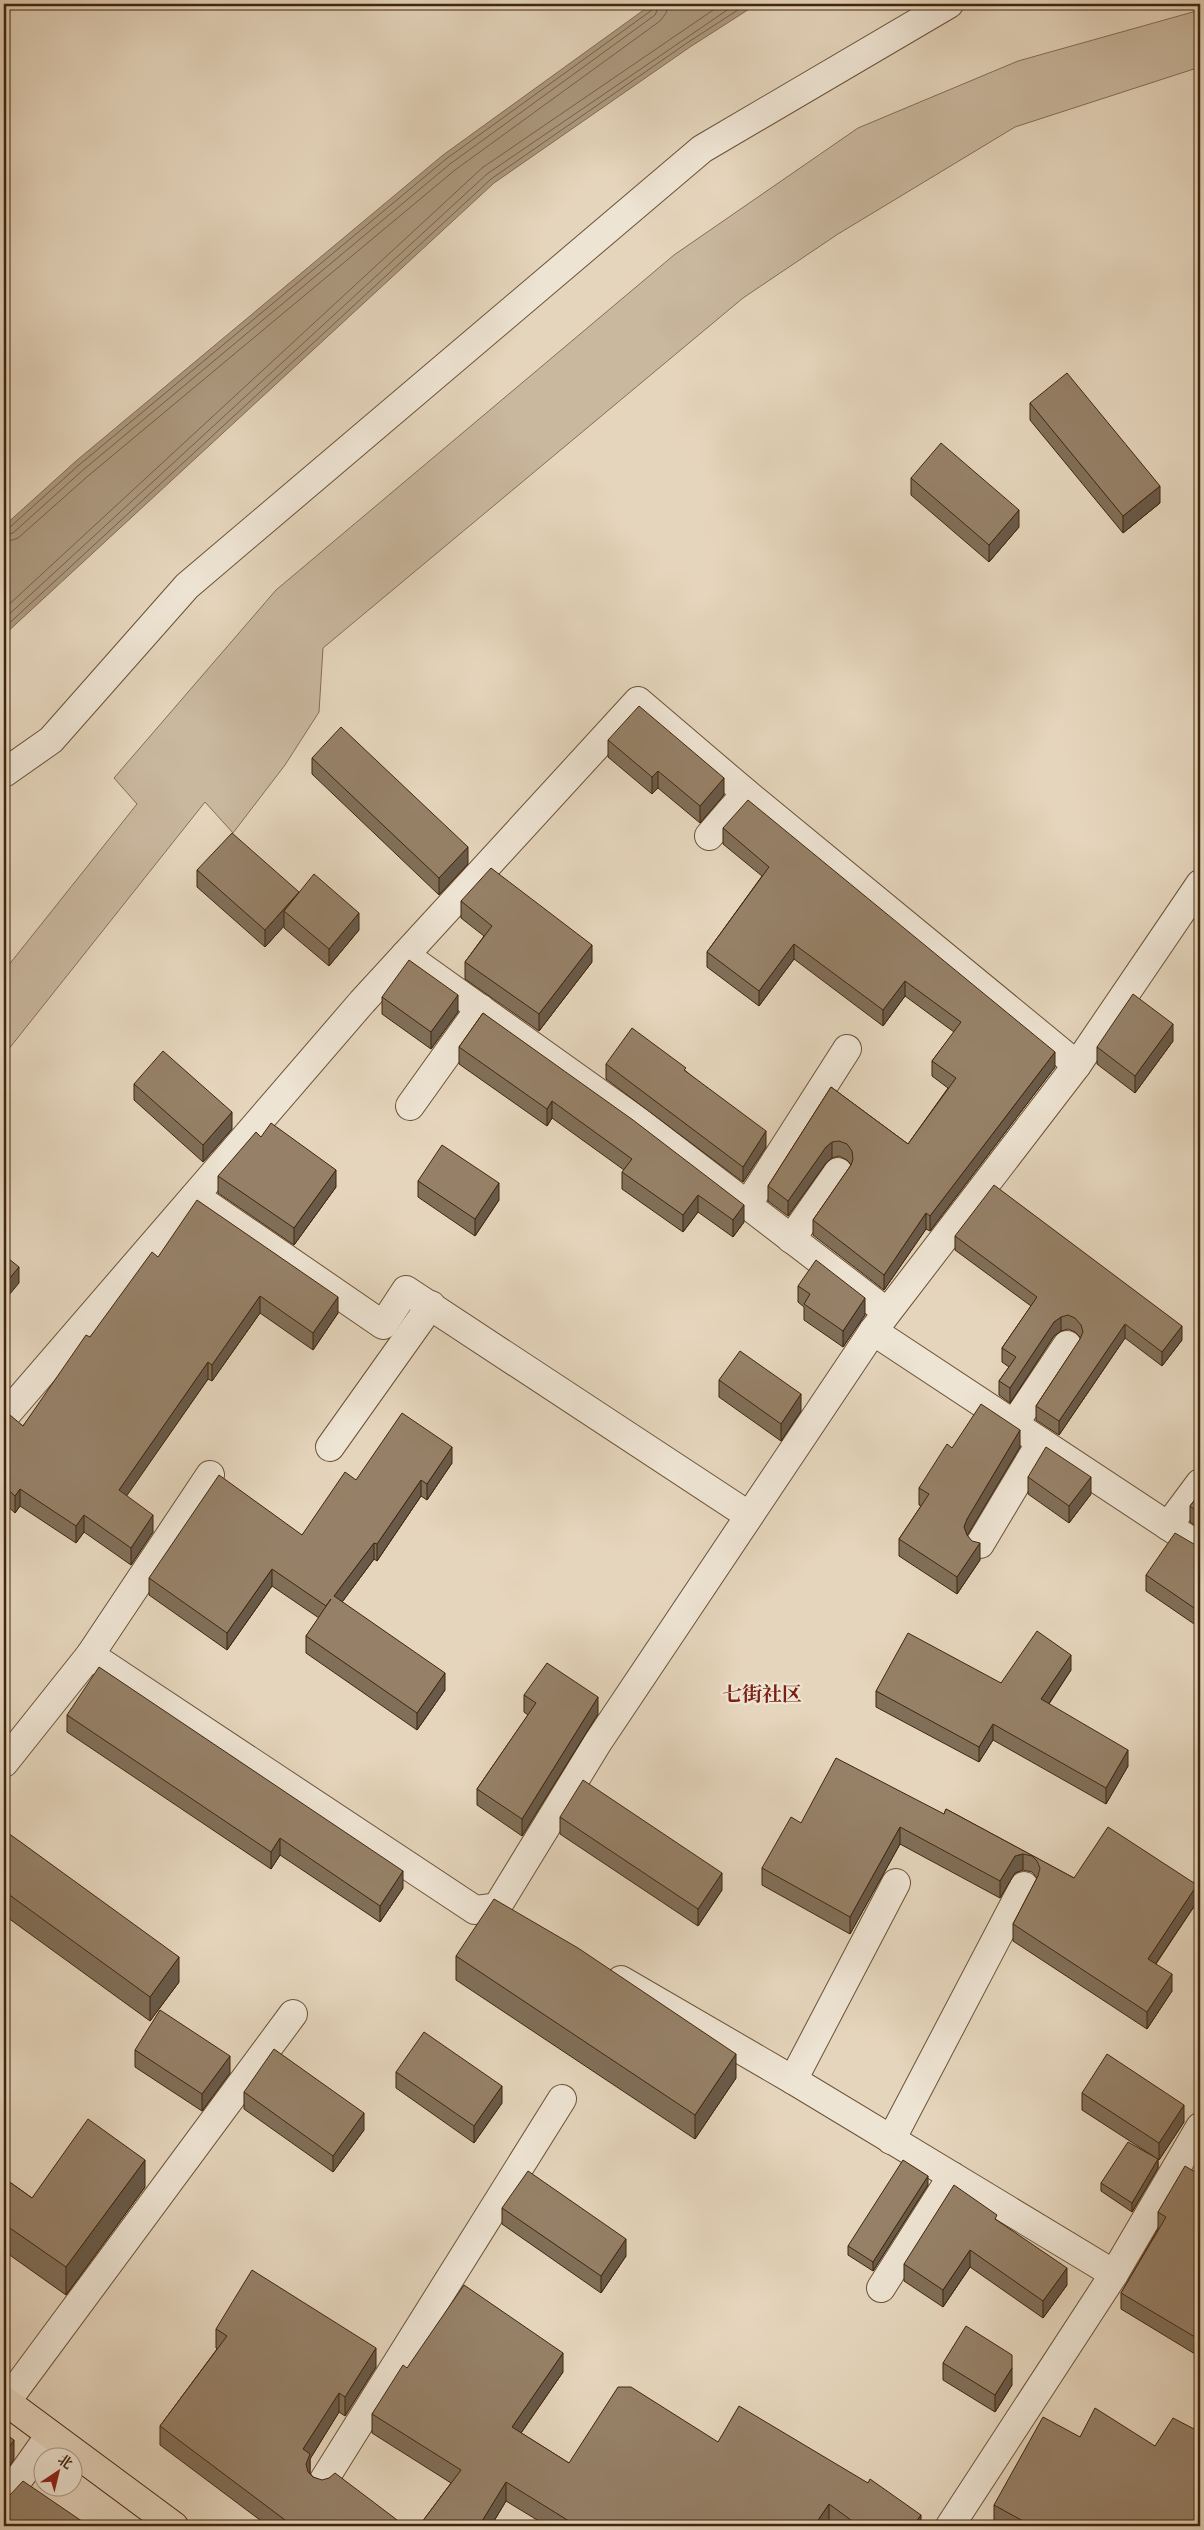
<svg xmlns="http://www.w3.org/2000/svg" width="1204" height="2530" font-family="'IM FELL Great Primer','Noto Serif SC',serif">
  <style>
    .green { fill: #c9b79e; stroke: #856e55 }
    .water { fill: #ad9a80; stroke: #826c52 }
    .lines { fill: none; stroke-linecap: round; stroke-linejoin: round }
    .shore { stroke: #776046; stroke-width: 1 }
    .minor-casing { stroke: #6a5238; stroke-width: 30 }
    .major-casing { stroke: #41260c; stroke-width: 30 }
    .minor { stroke: #eee4d3; stroke-width: 28 }
    .major { stroke: #e5d5bc; stroke-width: 28 }
    .wall { fill: #816f59; stroke: #41260c }
    .shaded-wall { fill: #695a49; stroke: #41260c }
    .building { fill: #968168; stroke: #41260c }
    .labels { text-anchor: middle; dominant-baseline: central; stroke-width: 4.5; stroke-linejoin: round; paint-order: stroke }
    .quarter-label { font-size: 20px; font-weight: bold; fill: #7a1f14; stroke: #eee4d3 }
  </style>
  <rect width="100%" height="100%" fill="#e5d5bc"/>
  <filter id="stains"><feTurbulence type="fractalNoise" baseFrequency=".004" numOctaves="4"/><feColorMatrix values="0 0 0 0 .2 0 0 0 0 .09 0 0 0 0 .02 0 0 0 .5 -.17"/></filter>
  <radialGradient id="worn" r=".72"><stop offset=".6" stop-color="#630" stop-opacity="0"/><stop offset="1" stop-color="#630" stop-opacity=".3"/></radialGradient>
  <polygon class="green" points="1200,10 1200,67 1015,127 838,234 743,298 323,648 319,712 285,765 233,833 205,802 4,1055 4,971 137,804 114,778 276,590 674,255 858,128 1018,61"/>
  <polygon class="water" points="652,4 757,4 690,47 494,183 4,635 4,526 76,461 443,155"/>
  <g class="lines">
    <g class="shore">
      <polyline points="4,529 9,528 79,465 446,159 652,10 654,4"/>
      <polyline points="4,535 13,533 83,470 450,164 655,15 660,4"/>
      <polyline points="4,543 18,538 88,476 455,170 660,21 666,13 668,4"/>
      <polyline points="4,609 482,168 722,4"/>
      <polyline points="4,619 487,174 736,4"/>
      <polyline points="4,628 491,179 687,43 747,4"/>
    </g>
    <g class="minor-casing">
      <g id="minor">
        <polyline points="4,773 51,740 187,586 702,149 949,4"/>
        <polyline points="709,836 746,793"/>
        <polyline points="405,955 642,1124 887,1312"/>
        <polyline points="410,1106 480,1008"/>
        <polyline points="195,1196 383,1325 406,1290 748,1515"/>
        <polyline points="748,1204 847,1049"/>
        <polyline points="791,1239 838,1172"/>
        <polyline points="873,1331 1200,1547"/>
        <polyline points="4,1417 362,1002 638,701 746,793 1077,1065"/>
        <polyline points="1014,1424 1067,1345"/>
        <polyline points="330,1447 431,1305"/>
        <polyline points="1168,1526 1200,1483"/>
        <polyline points="980,1544 1041,1442"/>
        <polyline points="90,1655 210,1475"/>
        <polyline points="4,1763 90,1655 475,1910 497,1907 598,1742 873,1331 1077,1065 1200,884"/>
        <polyline points="621,1980 793,2080 1114,2274"/>
        <polyline points="793,2080 896,1883"/>
        <polyline points="891,2140 1024,1886"/>
        <polyline points="881,2288 952,2176"/>
        <polyline points="6,2402 293,2014"/>
        <polyline points="322,2483 562,2099"/>
        <polyline points="4,2500 50,2435"/>
        <polyline points="950,2526 1114,2274 1200,2127"/>
      </g>
    </g>
    <g class="major-casing">
      <polyline id="major" points="4,2400 174,2526"/>
    </g>
    <use href="#minor" class="minor"/>
    <use href="#major" class="major"/>
  </g>
  <g class="wall">
    <polygon points="1030,403 1160,503 1123,533 1030,420"/>
    <polygon points="911,478 1019,527 989,562 911,495"/>
    <polygon points="608,740 724,795 700,823 658,788 652,794 608,757"/>
    <polygon points="312,758 468,864 439,895 312,774"/>
    <polygon points="723,828 1055,1067 930,1231 926,1229 884,1290 813,1235 813,1220 851,1165 847,1160 839,1156 832,1158 826,1163 788,1216 768,1201 768,1186 831,1087 908,1144 948,1088 932,1076 932,1061 954,1032 905,996 883,1026 794,959 759,1006 707,967 707,952 762,876 723,844"/>
    <polygon points="197,870 299,892 359,930 329,966 284,928 284,926 265,947 197,887"/>
    <polygon points="461,901 592,962 539,1031 465,979 465,962 484,936 461,918"/>
    <polygon points="382,997 458,1012 431,1049 382,1014"/>
    <polygon points="483,1013 744,1222 733,1237 698,1212 683,1232 622,1189 622,1172 624,1170 552,1118 547,1126 459,1064 459,1047"/>
    <polygon points="1173,1041 1135,1093 1097,1064 1097,1047"/>
    <polygon points="606,1064 686,1071 766,1147 743,1182 606,1079"/>
    <polygon points="134,1084 232,1129 203,1162 134,1100"/>
    <polygon points="261,1137 336,1187 294,1245 218,1193 218,1176"/>
    <polygon points="418,1181 499,1200 475,1236 418,1197"/>
    <polygon points="955,1236 1182,1340 1162,1366 1125,1338 1059,1435 1036,1420 1036,1406 1081,1338 1075,1332 1068,1329 1061,1331 1054,1336 1010,1403 999,1395 999,1381 1009,1367 1002,1362 1002,1348 1031,1306 955,1250"/>
    <polygon points="158,1257 338,1313 313,1350 260,1313 212,1381 208,1379 126,1496 153,1532 131,1565 84,1532 76,1543 20,1506 15,1513 4,1503 4,1415 23,1426 90,1337"/>
    <polygon points="798,1286 865,1315 843,1347 804,1320 804,1307 798,1302"/>
    <polygon points="719,1380 801,1411 781,1441 719,1397"/>
    <polygon points="1020,1447 967,1535 980,1560 957,1594 899,1556 899,1539 921,1506 919,1505 919,1488 952,1448"/>
    <polygon points="452,1463 427,1500 421,1496 377,1561 374,1559 342,1602 445,1690 417,1730 306,1653 306,1636 319,1618 272,1586 227,1650 149,1595 149,1578 302,1535 356,1480"/>
    <polygon points="1028,1477 1091,1494 1069,1523 1028,1494"/>
    <polygon points="1200,1493 1200,1529 1190,1522 1190,1506"/>
    <polygon points="1200,1546 1200,1628 1146,1591 1146,1575"/>
    <polygon points="1071,1670 1049,1704 1128,1766 1106,1804 993,1740 979,1762 876,1707 876,1691 1001,1683"/>
    <polygon points="524,1695 598,1714 522,1836 477,1805 477,1789 528,1715 524,1712"/>
    <polygon points="67,1715 403,1888 380,1922 280,1855 271,1869 67,1732"/>
    <polygon points="946,1809 1074,1878 1197,1902 1156,1964 1172,1991 1147,2029 1013,1941 1013,1924 1037,1878 1032,1872 1023,1870 1015,1873 1000,1898 900,1844 850,1934 762,1885 762,1868 801,1823 944,1814"/>
    <polygon points="560,1817 722,1890 698,1926 560,1834"/>
    <polygon points="4,1830 179,1982 150,2021 4,1915"/>
    <polygon points="456,1956 736,2078 695,2139 456,1980"/>
    <polygon points="135,2050 230,2073 202,2111 135,2067"/>
    <polygon points="396,2072 502,2103 474,2143 396,2088"/>
    <polygon points="244,2092 364,2130 333,2172 244,2109"/>
    <polygon points="1082,2093 1184,2122 1159,2160 1158,2159 1158,2168 1132,2212 1101,2191 1101,2183 1153,2156 1082,2110"/>
    <polygon points="1200,2175 1200,2357 1121,2309 1121,2293 1158,2229 1158,2212"/>
    <polygon points="4,2178 32,2198 145,2187 66,2295 4,2251"/>
    <polygon points="928,2185 873,2271 848,2255 848,2246"/>
    <polygon points="502,2208 626,2256 601,2293 502,2224"/>
    <polygon points="997,2221 1067,2285 1043,2318 970,2267 943,2307 904,2281 904,2264"/>
    <polygon points="216,2329 376,2367 345,2416 339,2412 310,2459 310,2473 313,2477 405,2526 268,2526 160,2445 160,2426 217,2349 216,2348"/>
    <polygon points="943,2363 1012,2385 995,2412 943,2380"/>
    <polygon points="407,2368 563,2372 521,2433 569,2463 718,2442 921,2526 833,2526 829,2523 827,2526 547,2526 506,2501 491,2526 419,2526 451,2483 372,2433 372,2414"/>
    <polygon points="1196,2430 1200,2526 1003,2526 994,2521 994,2505 1080,2437 1155,2446"/>
  </g>
  <g class="shaded-wall">
    <polygon points="1160,486 1160,503 1123,533 1123,516"/>
    <polygon points="1019,510 1019,527 989,562 989,545"/>
    <polygon points="658,771 658,788 652,794 652,777"/>
    <polygon points="724,778 724,795 700,823 700,806"/>
    <polygon points="468,847 468,864 439,895 439,878"/>
    <polygon points="299,892 284,911 284,926 265,947 265,930"/>
    <polygon points="359,913 359,930 329,966 329,949"/>
    <polygon points="794,944 794,959 759,1006 759,991"/>
    <polygon points="592,945 592,962 539,1031 539,1014"/>
    <polygon points="905,981 905,996 883,1026 883,1010"/>
    <polygon points="458,995 458,1012 431,1049 431,1032"/>
    <polygon points="1173,1024 1173,1041 1135,1093 1135,1076"/>
    <polygon points="1055,1052 1055,1067 930,1231 930,1216"/>
    <polygon points="552,1101 552,1118 547,1126 547,1109"/>
    <polygon points="232,1112 232,1129 203,1162 203,1145"/>
    <polygon points="766,1131 766,1147 743,1182 743,1167"/>
    <polygon points="832,1142 832,1158 826,1163 788,1216 788,1201 826,1147"/>
    <polygon points="336,1170 336,1187 294,1245 294,1228"/>
    <polygon points="499,1183 499,1200 475,1236 475,1219"/>
    <polygon points="698,1195 698,1212 683,1232 683,1215"/>
    <polygon points="744,1205 744,1222 733,1237 733,1220"/>
    <polygon points="926,1213 926,1229 884,1290 884,1275"/>
    <polygon points="19,1267 19,1283 4,1301 4,1285"/>
    <polygon points="260,1296 260,1313 212,1381 212,1365"/>
    <polygon points="338,1297 338,1313 313,1350 313,1333"/>
    <polygon points="865,1298 865,1315 843,1347 843,1331"/>
    <polygon points="1061,1317 1061,1331 1054,1336 1010,1403 1010,1388 1054,1322"/>
    <polygon points="1125,1324 1125,1338 1059,1435 1059,1421"/>
    <polygon points="1182,1326 1182,1340 1162,1366 1162,1352"/>
    <polygon points="208,1362 208,1379 119,1507 119,1490"/>
    <polygon points="801,1394 801,1411 781,1441 781,1424"/>
    <polygon points="1020,1430 1020,1447 967,1536 964,1527 967,1519"/>
    <polygon points="452,1447 452,1463 427,1500 427,1484"/>
    <polygon points="1091,1477 1091,1494 1069,1523 1069,1506"/>
    <polygon points="421,1480 421,1496 377,1561 377,1544"/>
    <polygon points="20,1489 20,1506 15,1513 15,1496"/>
    <polygon points="84,1515 84,1532 76,1543 76,1526"/>
    <polygon points="153,1515 153,1532 131,1565 131,1548"/>
    <polygon points="374,1543 374,1559 334,1613 334,1596"/>
    <polygon points="980,1543 980,1560 957,1594 957,1577"/>
    <polygon points="272,1569 272,1586 227,1650 227,1633"/>
    <polygon points="1071,1655 1071,1670 1041,1715 1041,1699"/>
    <polygon points="445,1673 445,1690 417,1730 417,1713"/>
    <polygon points="598,1697 598,1714 522,1836 522,1819"/>
    <polygon points="993,1724 993,1740 979,1762 979,1747"/>
    <polygon points="1128,1750 1128,1766 1106,1804 1106,1788"/>
    <polygon points="900,1827 900,1844 850,1934 850,1917"/>
    <polygon points="280,1838 280,1855 271,1869 271,1852"/>
    <polygon points="1023,1854 1023,1870 1015,1873 1000,1898 1000,1881 1015,1856"/>
    <polygon points="403,1871 403,1888 380,1922 380,1906"/>
    <polygon points="722,1873 722,1890 698,1926 698,1909"/>
    <polygon points="1197,1885 1197,1902 1148,1975 1148,1959"/>
    <polygon points="179,1957 179,1982 150,2021 150,1997"/>
    <polygon points="1172,1974 1172,1991 1147,2029 1147,2012"/>
    <polygon points="736,2054 736,2078 695,2139 695,2115"/>
    <polygon points="230,2056 230,2073 202,2111 202,2094"/>
    <polygon points="502,2086 502,2103 474,2143 474,2126"/>
    <polygon points="1184,2105 1184,2122 1159,2160 1159,2143"/>
    <polygon points="364,2113 364,2130 333,2172 333,2156"/>
    <polygon points="1158,2159 1158,2168 1132,2212 1132,2203"/>
    <polygon points="145,2160 145,2187 66,2295 66,2267"/>
    <polygon points="928,2176 928,2185 873,2271 873,2262"/>
    <polygon points="626,2239 626,2256 601,2293 601,2276"/>
    <polygon points="970,2250 970,2267 943,2307 943,2290"/>
    <polygon points="1067,2268 1067,2285 1043,2318 1043,2301"/>
    <polygon points="376,2348 376,2367 345,2416 345,2397"/>
    <polygon points="563,2353 563,2372 512,2446 512,2427"/>
    <polygon points="1012,2368 1012,2385 995,2412 995,2395"/>
    <polygon points="339,2393 339,2412 310,2459 310,2473 306,2483 303,2449"/>
    <polygon points="14,2440 14,2459 4,2475 4,2455"/>
    <polygon points="506,2482 506,2501 491,2526 479,2526"/>
    <polygon points="829,2504 829,2523 827,2526 814,2526"/>
    <polygon points="921,2515 921,2526 913,2526"/>
  </g>
  <g class="building">
    <polygon points="1067,373 1160,486 1123,516 1030,403"/>
    <polygon points="941,443 1019,510 989,545 911,478"/>
    <polygon points="639,706 724,778 700,806 658,771 652,777 608,740"/>
    <polygon points="341,727 468,847 439,878 312,758"/>
    <polygon points="748,800 1055,1052 930,1216 926,1213 884,1275 813,1220 851,1165 853,1159 852,1151 847,1144 839,1141 832,1142 826,1147 788,1201 768,1186 831,1087 908,1144 956,1078 932,1061 961,1022 905,981 883,1010 794,944 759,991 707,952 769,867 723,828"/>
    <polygon points="232,833 299,892 265,930 197,870"/>
    <polygon points="491,868 592,945 539,1014 465,962 492,926 461,901"/>
    <polygon points="314,874 359,913 329,949 284,911"/>
    <polygon points="409,960 458,995 431,1032 382,997"/>
    <polygon points="1133,994 1173,1024 1135,1076 1097,1047"/>
    <polygon points="483,1013 633,1120 744,1205 733,1220 698,1195 683,1215 622,1172 632,1159 552,1101 547,1109 459,1047"/>
    <polygon points="632,1028 686,1068 684,1070 766,1131 743,1167 606,1064"/>
    <polygon points="163,1051 232,1112 203,1145 134,1084"/>
    <polygon points="271,1123 336,1170 294,1228 218,1176 256,1132 261,1137"/>
    <polygon points="442,1145 499,1183 475,1219 418,1181"/>
    <polygon points="994,1185 1182,1326 1162,1352 1125,1324 1059,1421 1036,1406 1080,1339 1083,1332 1081,1325 1075,1318 1068,1315 1061,1317 1054,1322 1010,1388 999,1381 1016,1357 1002,1348 1037,1297 955,1236"/>
    <polygon points="197,1200 338,1297 313,1333 260,1296 212,1365 208,1362 119,1490 153,1515 131,1548 84,1515 76,1526 20,1489 15,1496 4,1486 4,1415 10,1415 23,1426 86,1335 90,1337 152,1252 158,1257"/>
    <polygon points="4,1255 19,1267 4,1285"/>
    <polygon points="816,1260 865,1298 843,1331 804,1304 810,1294 798,1286"/>
    <polygon points="740,1351 801,1394 781,1424 719,1380"/>
    <polygon points="981,1404 1020,1430 967,1519 964,1527 967,1535 972,1541 980,1543 957,1577 899,1539 929,1494 919,1488 947,1444 952,1448"/>
    <polygon points="402,1413 452,1447 427,1484 421,1480 377,1544 374,1543 334,1596 445,1673 417,1713 306,1636 331,1599 326,1606 272,1569 227,1633 149,1578 219,1475 302,1535 345,1472 356,1480"/>
    <polygon points="1046,1447 1091,1477 1069,1506 1028,1477"/>
    <polygon points="1200,1493 1200,1514 1190,1506"/>
    <polygon points="1175,1533 1199,1547 1200,1546 1200,1612 1146,1575"/>
    <polygon points="1037,1631 1071,1655 1041,1699 1128,1750 1106,1788 993,1724 979,1747 876,1691 908,1633 1001,1683"/>
    <polygon points="547,1663 598,1697 522,1819 477,1789 536,1703 524,1695"/>
    <polygon points="99,1667 403,1871 380,1906 280,1838 271,1852 67,1715"/>
    <polygon points="836,1758 944,1814 946,1809 1074,1878 1108,1827 1197,1885 1148,1959 1172,1974 1147,2012 1013,1924 1038,1876 1040,1868 1037,1861 1032,1856 1023,1854 1015,1856 1000,1881 900,1827 850,1917 762,1868 791,1817 801,1823"/>
    <polygon points="583,1780 722,1873 698,1909 560,1817"/>
    <polygon points="4,1830 179,1957 150,1997 4,1891"/>
    <polygon points="494,1899 578,1948 736,2054 695,2115 456,1956"/>
    <polygon points="160,2010 230,2056 202,2094 135,2050"/>
    <polygon points="424,2032 502,2086 474,2126 396,2072"/>
    <polygon points="274,2049 364,2113 333,2156 244,2092"/>
    <polygon points="1107,2054 1184,2105 1159,2143 1082,2093"/>
    <polygon points="88,2119 145,2160 66,2267 4,2224 4,2178 32,2198"/>
    <polygon points="1128,2142 1158,2159 1132,2203 1101,2183"/>
    <polygon points="903,2160 928,2176 873,2262 848,2246"/>
    <polygon points="1185,2166 1200,2175 1200,2340 1121,2293 1166,2217 1158,2212"/>
    <polygon points="528,2171 626,2239 601,2276 502,2208"/>
    <polygon points="954,2185 997,2215 995,2219 1067,2268 1043,2301 970,2250 943,2290 904,2264"/>
    <polygon points="252,2270 376,2348 345,2397 339,2393 303,2449 310,2454 306,2464 308,2472 313,2477 322,2480 329,2478 335,2473 405,2526 293,2526 160,2426 227,2336 216,2329"/>
    <polygon points="464,2285 563,2353 512,2427 569,2463 618,2387 631,2387 718,2442 739,2406 868,2483 870,2479 921,2515 913,2526 859,2526 829,2504 814,2526 577,2526 506,2482 479,2526 419,2526 461,2470 372,2414 403,2365 407,2368"/>
    <polygon points="966,2326 1012,2355 1012,2368 995,2395 943,2363"/>
    <polygon points="1095,2408 1155,2446 1173,2418 1196,2430 1198,2426 1200,2428 1200,2526 1032,2526 994,2505 1043,2417 1080,2437"/>
    <polygon points="4,2433 14,2440 4,2455"/>
    <polygon points="23,2481 89,2526 4,2526 4,2496 10,2495"/>
  </g>
  <g class="labels">
    <g class="quarter-label">
      <text x="762" y="1694">七街社区</text>
    </g>
  </g>
  <rect width="1204" height="2530" fill="none" stroke="#e5d5bc" stroke-width="20"/>
  <rect x="5" y="5" width="1194" height="2520" fill="none" stroke="#41260c" stroke-width="2.5"/>
  <rect x="10" y="10" width="1184" height="2510" fill="none" stroke="#41260c"/>
  <g transform="translate(58 2472) rotate(35)"><circle r="24" fill="#eee4d3" stroke="#a99883"/>
  <path d="M0-4L9 19L0 12L-9 19Z" fill="#8f2418"/>
  <text y="-8" font-size="14" font-weight="bold" text-anchor="middle" fill="#41260c">北</text>
  </g>
  <rect width="100%" height="100%" filter="url(#stains)"/>
  <rect width="100%" height="100%" fill="url(#worn)"/>
</svg>
